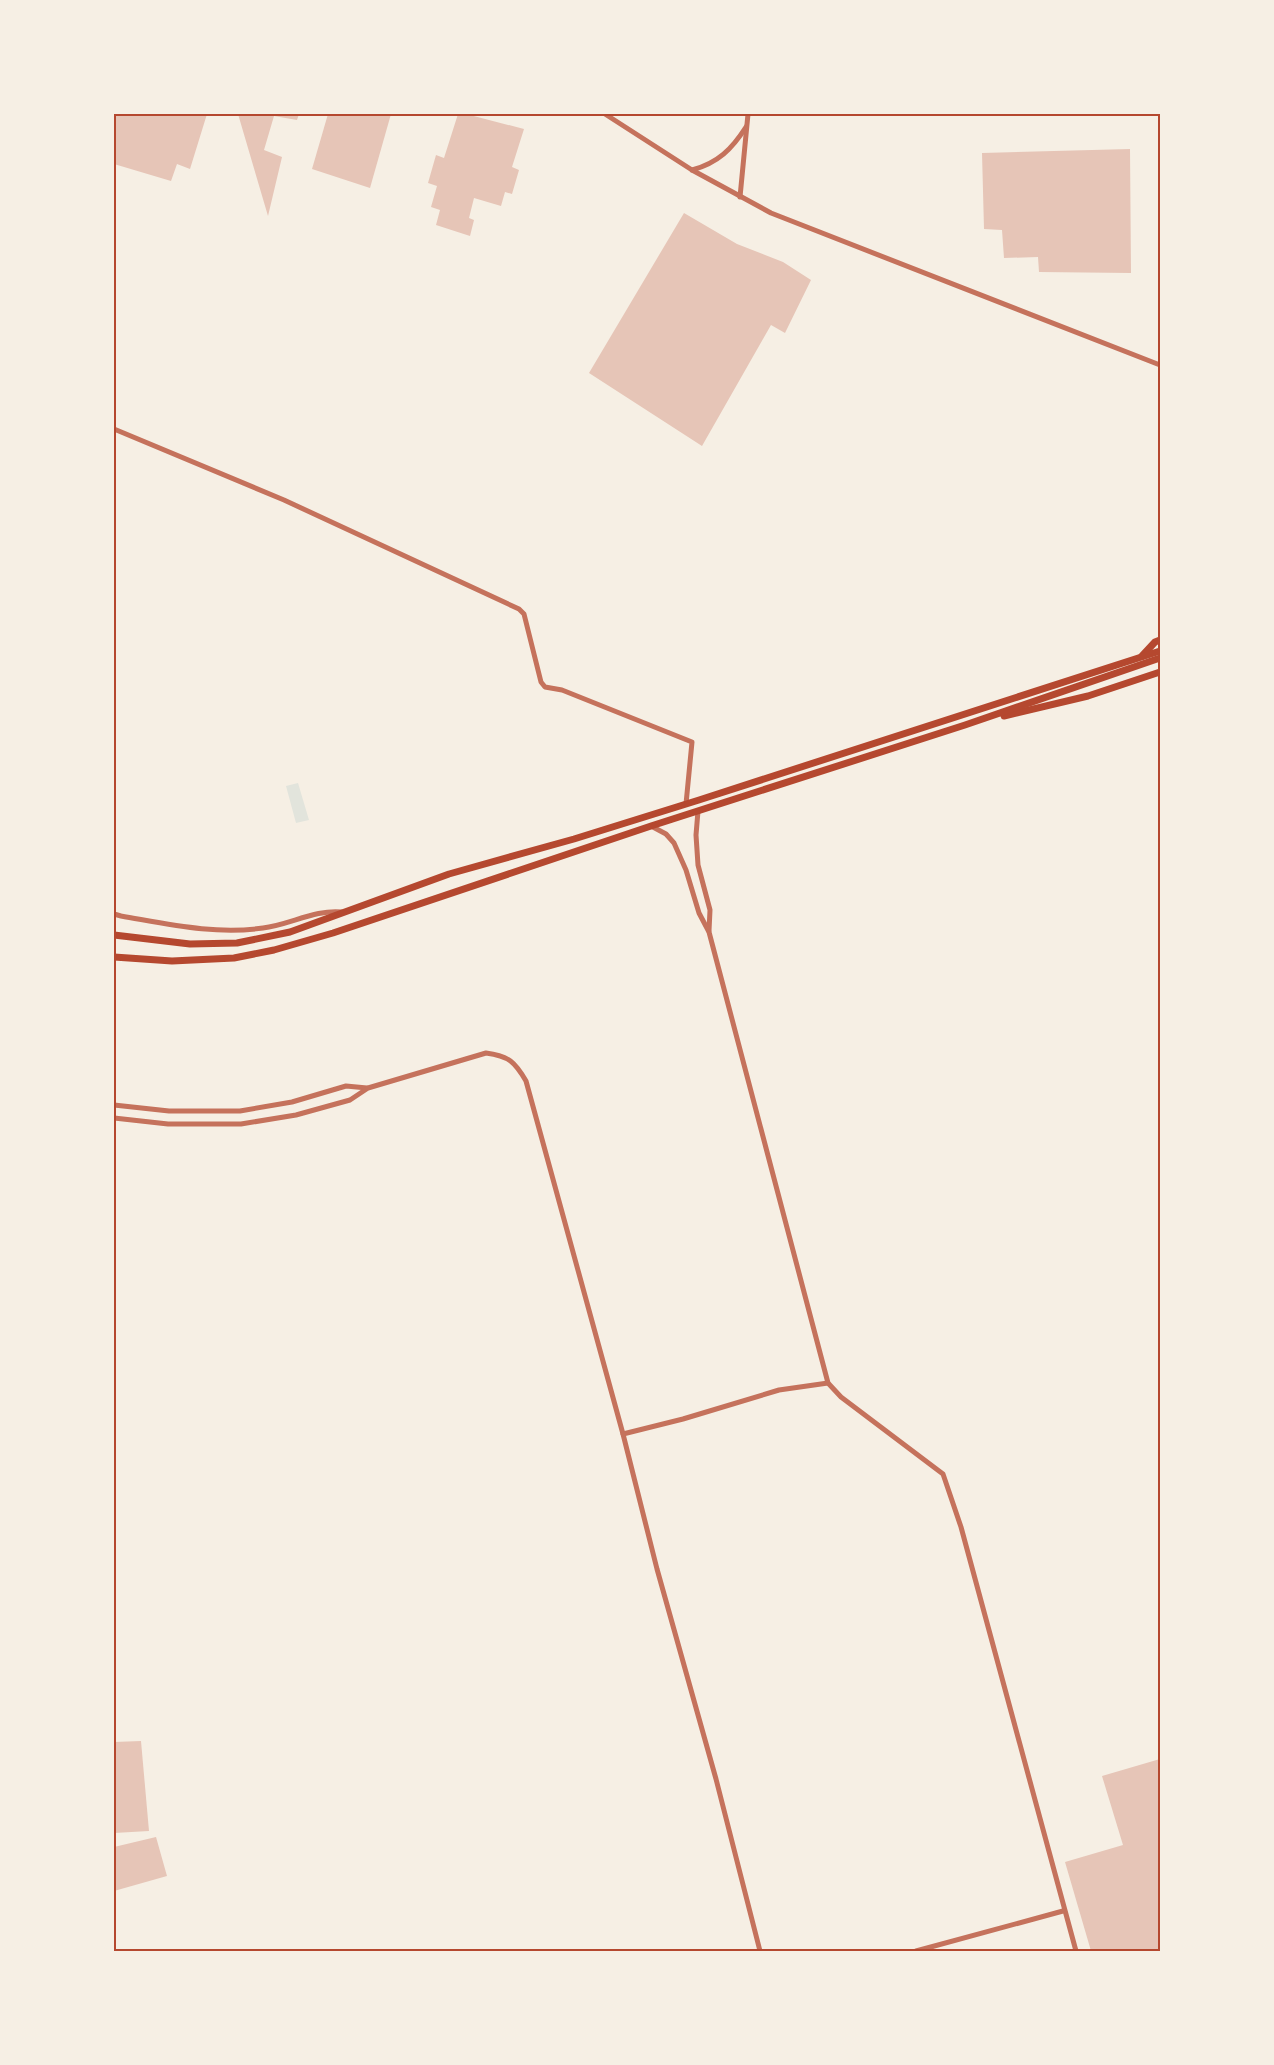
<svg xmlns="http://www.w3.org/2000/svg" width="1274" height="2065" font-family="'Titillium Web',sans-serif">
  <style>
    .green { fill: #e2e4dc }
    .building { fill: #e6c5b7 }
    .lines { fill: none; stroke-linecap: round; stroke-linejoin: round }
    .minor { stroke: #c5725c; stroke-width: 5 }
    .secondary { stroke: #b5482f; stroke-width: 7 }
    .neatline { fill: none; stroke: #b5482f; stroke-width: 2 }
  </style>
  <rect width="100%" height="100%" fill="#f6efe4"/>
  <polygon class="green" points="298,783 309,820 296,823 286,786"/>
  <g class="building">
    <polygon points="114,114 207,114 190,169 177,164 171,181 114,164"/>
    <polygon points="238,114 299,114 297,120 274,116 264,150 282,157 268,216"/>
    <polygon points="328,114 391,114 370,188 312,169"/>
    <polygon points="458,114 466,114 524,129 512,167 519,170 512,194 505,192 501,206 474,198 469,218 474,220 470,236 436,225 440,210 431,207 437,186 428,183 436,155 444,158"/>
    <polygon points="1130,149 1131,273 1039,272 1038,257 1004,258 1002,230 984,229 982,153"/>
    <polygon points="684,213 737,244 783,262 811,280 785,333 771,325 702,446 589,373"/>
    <polygon points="141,1741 149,1831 114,1833 114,1742"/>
    <polygon points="1160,1759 1160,1951 1091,1951 1065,1862 1123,1845 1102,1776"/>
    <polygon points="156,1837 167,1876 114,1891 114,1847"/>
  </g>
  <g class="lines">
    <g class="minor">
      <polyline points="605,114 692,170 771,213 1160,365"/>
      <path d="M692,170C718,163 732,149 746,127"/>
      <polyline points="740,197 748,114"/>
      <polyline points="114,429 284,500 519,609 524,614 541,682 545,687 562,690 692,742 686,804"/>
      <polyline points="698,811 696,835 698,865 710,910 709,931"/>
      <polyline points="651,826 666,834 674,843 686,870 699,913 709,932 828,1383 841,1397 943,1474 961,1527 1076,1951"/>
      <path d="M114,914L121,916C168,924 215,935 263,928C289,925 316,909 342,912"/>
      <polyline points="114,1105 169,1111 240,1111 292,1102 346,1086 367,1088"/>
      <path d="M114,1118L168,1124H241L296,1115L350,1100L368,1088L486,1053C509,1056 515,1062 526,1081L623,1434L657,1569L716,1779L760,1951"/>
      <polyline points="623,1434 683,1419 779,1390 828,1383"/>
      <polyline points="916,1951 1063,1911"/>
    </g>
    <g class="secondary">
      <polyline points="1142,656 1155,642 1160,640"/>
      <polyline points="1004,716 1088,696 1160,672"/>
      <polyline points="114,935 190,944 237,943 290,932 449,874 574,839 699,800 1160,651"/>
      <polyline points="114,957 172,961 234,958 274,950 333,933 651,826 965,725 1160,658"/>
    </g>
  </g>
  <rect width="1274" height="2065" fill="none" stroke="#f6efe4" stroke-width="230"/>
  <rect x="115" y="115" width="1044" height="1835" class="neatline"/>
</svg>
